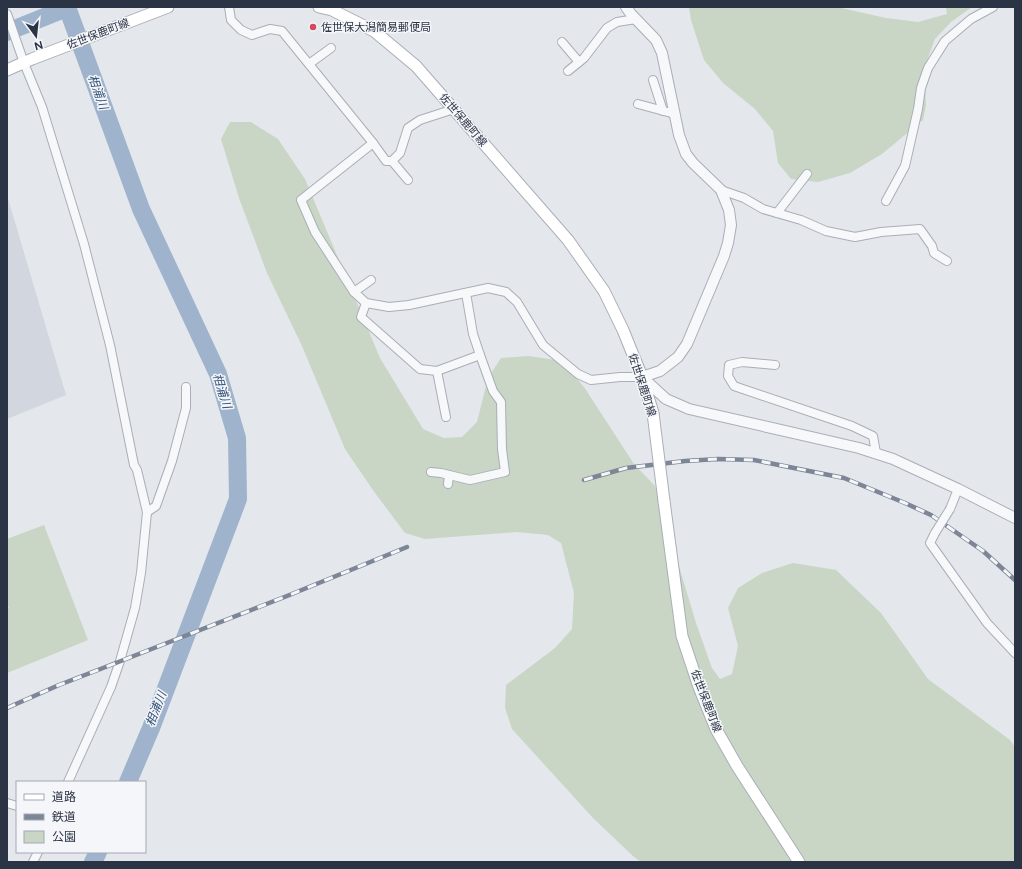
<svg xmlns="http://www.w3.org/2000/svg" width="1022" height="869" font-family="Figtree,'Noto Sans JP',sans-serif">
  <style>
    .built { fill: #d2d6de }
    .green { fill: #c9d6c5 }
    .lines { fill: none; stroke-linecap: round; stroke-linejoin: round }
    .river { stroke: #9fb4cc; stroke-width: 18 }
    .minor-casing { stroke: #a9aeb7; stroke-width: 10 }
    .tertiary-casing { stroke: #a9aeb7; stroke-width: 12 }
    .secondary-casing { stroke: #a9aeb7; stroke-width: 13 }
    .minor { stroke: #f7f8fa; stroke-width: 8 }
    .tertiary { stroke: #f7f8fa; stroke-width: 10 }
    .secondary { stroke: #fff; stroke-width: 11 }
    .rail-casing { stroke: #7d8696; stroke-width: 4.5 }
    .rail { stroke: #f4f6f9; stroke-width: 3; stroke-dasharray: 9; stroke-linecap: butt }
    .minor-bridge-casing { stroke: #a9aeb7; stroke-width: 10; stroke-linecap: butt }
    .secondary-bridge-casing { stroke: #a9aeb7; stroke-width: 13; stroke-linecap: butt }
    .minor-bridge { stroke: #f7f8fa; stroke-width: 8 }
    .secondary-bridge { stroke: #fff; stroke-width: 11 }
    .poi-dot { fill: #d1495b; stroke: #f4f6f9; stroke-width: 1.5 }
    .labels { text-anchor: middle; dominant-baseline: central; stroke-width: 3; stroke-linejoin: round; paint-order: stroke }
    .poi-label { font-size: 11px; fill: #2b3445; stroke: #f4f6f9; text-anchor: start }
    .street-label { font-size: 11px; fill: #2b3445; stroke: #f4f6f9 }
    .water-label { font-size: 12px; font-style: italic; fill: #34527a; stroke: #f4f6f9 }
  </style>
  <rect width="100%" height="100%" fill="#e4e7ec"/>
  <polygon class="built" points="7,195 66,395 7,419"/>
  <g class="green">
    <polygon points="689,7 837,7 886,18 918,22 947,14 946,7 972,7 951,22 935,39 924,68 926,105 923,120 882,154 850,173 818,182 791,179 778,163 773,131 755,109 723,83 704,60 691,20"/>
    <polygon points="230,122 251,122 278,139 305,179 380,358 423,429 444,438 462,437 477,422 488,378 501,358 529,356 562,361 584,387 634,464 655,486 696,623 712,668 720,679 732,674 738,646 728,608 738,588 762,573 793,563 836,570 881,613 928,679 1010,740 1015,747 1015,862 641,862 633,856 593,818 512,729 505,708 506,685 555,648 572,629 574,593 561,543 548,535 517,532 425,539 405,533 375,493 345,449 302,346 267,273 239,198 221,139"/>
    <polygon points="44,525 88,640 7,673 7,609 9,608 7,603 7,539"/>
  </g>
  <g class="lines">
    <g class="river">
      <polyline points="67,7 141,209 218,374 237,438 238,499 151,728 128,782"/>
      <polyline points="7,32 67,8"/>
      <polyline points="93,862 98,852"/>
    </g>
    <g class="minor-casing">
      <g id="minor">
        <polyline points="229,7 231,20 241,30 252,35 270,29 282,31 373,143 301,200 315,232 354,292 366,303 389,307 409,305 488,288 506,292 517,302 543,345 578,374 591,380 620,377 642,377"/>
        <polyline points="7,14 24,63 42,107 84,244 110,345 134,465 137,470 147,512 141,573 135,608 120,661 111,687 68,782"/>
        <polyline points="562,42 579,62"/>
        <polyline points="309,64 331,48"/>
        <polyline points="568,71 584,58 607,28 617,22 636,19"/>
        <polyline points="653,80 663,111"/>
        <polyline points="638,104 675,114"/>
        <polyline points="373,143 386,161 392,161 408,180"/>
        <polyline points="392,161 400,153 408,128 420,120 454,109"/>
        <polyline points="721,190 744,198 763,209 801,220 826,231 855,237 881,232 920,229 932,246 934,253 947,261"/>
        <polyline points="886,201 905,166 918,109 921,88 928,68 945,41 971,19 993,7"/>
        <polyline points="777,213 807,174"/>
        <polyline points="354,292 371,280"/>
        <polyline points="366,303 361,317 420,369 437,371 480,355 473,334 466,293"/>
        <polyline points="775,365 742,362 729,365 728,376 734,386 852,426 873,436 876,453"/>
        <polyline points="437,371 446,417"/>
        <polyline points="431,472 441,473 470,480 505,472 502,449 501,402 493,391 480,355"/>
        <polyline points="448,484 449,475"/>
        <polyline points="950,509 958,489"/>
        <polyline points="147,512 156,506 172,461 186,408 186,387"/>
        <polyline points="935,533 930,543 987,623 1015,653"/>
        <polyline points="7,803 17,806"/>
        <polyline points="33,862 38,852"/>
      </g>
    </g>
    <g class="tertiary-casing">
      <polyline id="tertiary" points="626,7 631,14 656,40 662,53 679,135 686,154 693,163 721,190 729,210 731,225 728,243 724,256 687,344 678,357 660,371 642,377 666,399 689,409 859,448 893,459 958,489 1015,518"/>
    </g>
    <g class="secondary-casing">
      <g id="secondary">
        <polyline points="319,7 332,10 374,31 416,66 568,240 604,291 623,330 642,377 653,413"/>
        <polyline points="7,70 32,59 168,7"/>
        <polyline points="664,501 682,636 699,687 716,729 737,766 799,862"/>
      </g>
    </g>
    <use href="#minor" class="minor"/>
    <use href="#tertiary" class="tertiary"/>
    <use href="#secondary" class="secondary"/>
    <g class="rail-casing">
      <g id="rail">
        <polyline points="584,480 626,468 685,461 718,459 754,460 844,478 905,503 931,515 983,551 1015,580"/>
        <polyline points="7,708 59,685 103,668 287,596 407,547"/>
      </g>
    </g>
    <use href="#rail" class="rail"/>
    <g class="minor-bridge-casing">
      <polyline id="minor-bridge" points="935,533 950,509"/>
    </g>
    <g class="secondary-bridge-casing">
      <polyline id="secondary-bridge" points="653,413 664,501"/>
    </g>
    <use href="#minor-bridge" class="minor-bridge"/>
    <use href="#secondary-bridge" class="secondary-bridge"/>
  </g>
  <circle class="poi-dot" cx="313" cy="27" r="4"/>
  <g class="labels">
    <g class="poi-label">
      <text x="321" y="27">佐世保大潟簡易郵便局</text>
    </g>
    <g class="street-label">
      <text transform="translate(98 34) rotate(-21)">佐世保鹿町線</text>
      <text transform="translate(463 120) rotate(49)">佐世保鹿町線</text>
      <text transform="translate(642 385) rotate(72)">佐世保鹿町線</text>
      <text transform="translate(706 701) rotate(69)">佐世保鹿町線</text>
    </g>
    <g class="water-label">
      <text transform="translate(98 92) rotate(70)">相浦川</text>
      <text transform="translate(222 391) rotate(72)">相浦川</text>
      <text transform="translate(156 709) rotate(-69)">相浦川</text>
    </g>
  </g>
  <rect width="1022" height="869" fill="none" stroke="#2b3445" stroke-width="16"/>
  <rect x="16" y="781" width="130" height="72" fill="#f4f6f9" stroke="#a4a8b1"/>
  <rect x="24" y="794" width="20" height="6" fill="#ffffff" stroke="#a4a8b1"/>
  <text x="52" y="801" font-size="12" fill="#2b3445">道路</text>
  <rect x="24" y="814" width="20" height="6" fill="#7d8696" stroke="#a4a8b1"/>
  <text x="52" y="821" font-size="12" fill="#2b3445">鉄道</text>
  <rect x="24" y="831" width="20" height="12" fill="#c9d6c5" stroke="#a4a8b1"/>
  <text x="52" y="841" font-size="12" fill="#2b3445">公園</text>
  <g transform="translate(36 36) rotate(165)" stroke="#f4f6f9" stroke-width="3" paint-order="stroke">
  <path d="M0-3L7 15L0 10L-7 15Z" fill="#2b3445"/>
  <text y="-6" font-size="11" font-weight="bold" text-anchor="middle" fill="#2b3445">N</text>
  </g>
</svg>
